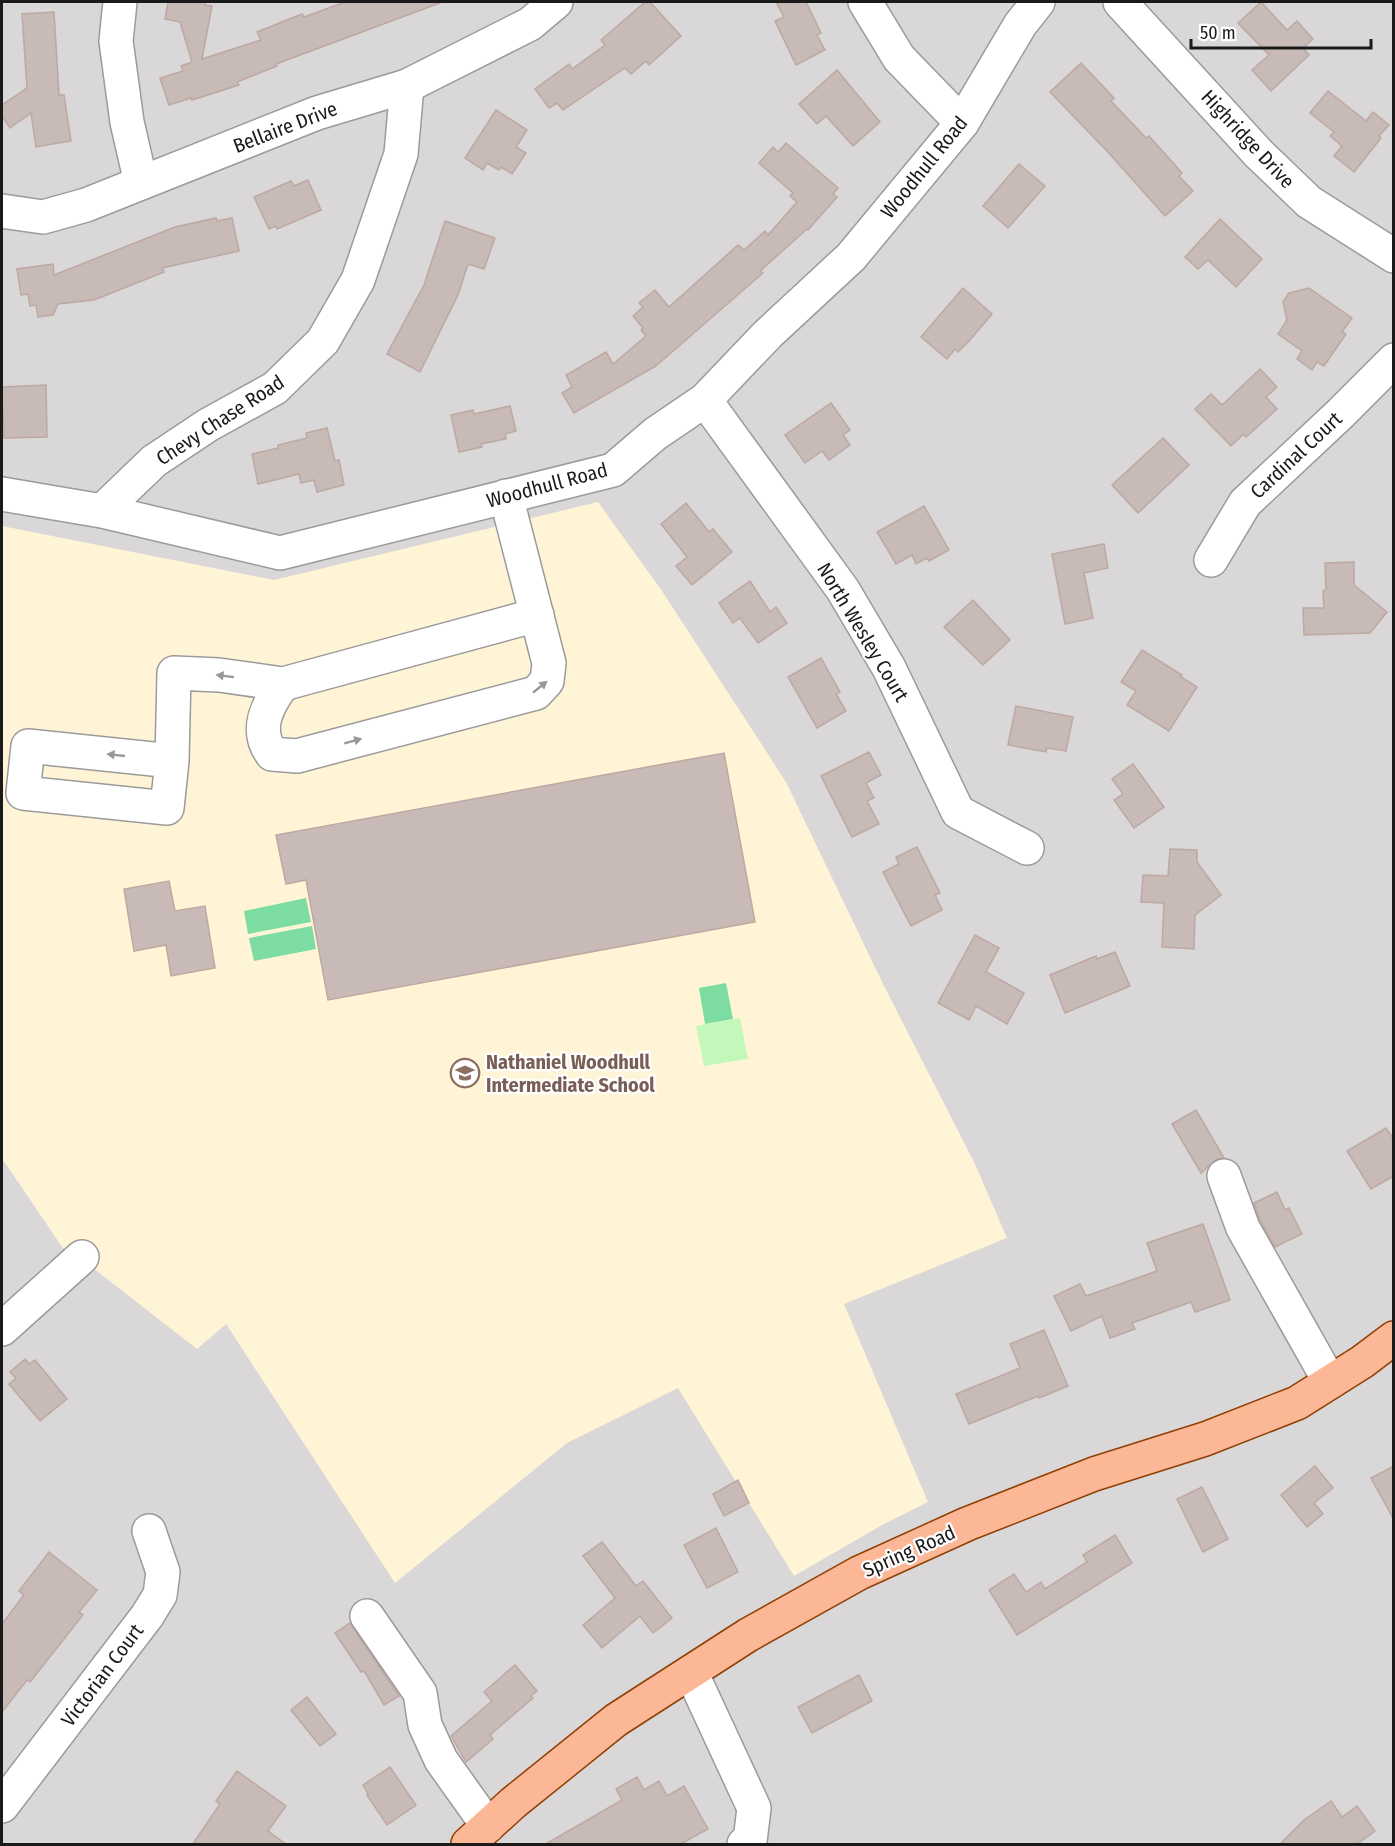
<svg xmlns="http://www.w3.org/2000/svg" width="1395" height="1846" font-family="'Fira Sans Condensed',sans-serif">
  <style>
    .residential { fill: #d9d7d8 }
    .education { fill: #fff5d6 }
    .park { fill: #c4f8ba }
    .pitch { fill: #7cdca1 }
    .building { fill: #c8bab6; stroke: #bea8a2; stroke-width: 1.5 }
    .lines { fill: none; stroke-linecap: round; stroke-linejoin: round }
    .minor-casing { stroke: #9b9b9b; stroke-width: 36 }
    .major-casing { stroke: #903f01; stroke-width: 36 }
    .minor { stroke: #fff; stroke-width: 33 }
    .major { stroke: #fbb796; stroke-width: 33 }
    .oneway { fill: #989898 }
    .labels { text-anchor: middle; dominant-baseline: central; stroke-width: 4.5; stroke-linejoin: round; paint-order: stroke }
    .street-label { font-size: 20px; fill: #1a1a1a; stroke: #fff }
    .education-label { font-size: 20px; font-weight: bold; fill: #785e54; stroke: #fff; text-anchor: start }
  </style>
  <rect width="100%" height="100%" fill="#ece5e0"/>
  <rect class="residential" x="2" y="2" width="1391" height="1842"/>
  <polygon class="education" points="598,502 662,591 786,782 883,984 975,1164 1007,1238 844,1304 928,1502 882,1525 794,1576 678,1388 567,1443 395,1583 226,1324 197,1349 98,1272 62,1247 4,1161 2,1162 2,526 274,580"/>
  <polygon class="park" points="740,1018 748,1059 704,1066 696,1026"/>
  <g class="pitch">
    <polygon points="306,898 311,922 248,934 244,911"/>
    <polygon points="312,926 316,949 254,961 249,938"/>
    <polygon points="726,983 733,1019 705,1024 699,988"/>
  </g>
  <g class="building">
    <polygon points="168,2 205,2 205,5 212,6 202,59 261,40 257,32 302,14 304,17 345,2 440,2 440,3 276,64 277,66 237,82 239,85 192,100 191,98 169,105 160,78 183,71 181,66 192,62 180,22 165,19"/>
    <polygon points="645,2 650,2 681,36 649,65 646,61 631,74 625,68 563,110 557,103 549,108 535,89 569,64 572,69 605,45 601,40"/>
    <polygon points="776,2 806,2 821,33 817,35 825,50 796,65 775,21 784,17"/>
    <polygon points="1261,2 1287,30 1297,21 1313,39 1303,48 1309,55 1271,91 1252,70 1269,55 1238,23"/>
    <polygon points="54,12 59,95 64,95 71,141 36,147 31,113 10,128 2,116 2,105 27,88 22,14"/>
    <polygon points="1081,63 1114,98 1111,101 1146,138 1149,136 1182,173 1179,176 1193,191 1165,216 1106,150 1050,92"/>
    <polygon points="837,70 880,122 853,146 826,116 817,124 799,104"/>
    <polygon points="1328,91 1366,121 1373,112 1389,125 1379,136 1381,138 1354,172 1334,156 1342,146 1330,136 1334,132 1310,113"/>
    <polygon points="496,110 527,130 516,147 526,153 512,174 501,167 499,170 487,163 483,170 465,158"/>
    <polygon points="786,143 838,188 833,194 837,197 808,230 807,229 760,271 763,273 656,366 574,413 562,393 572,387 566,375 606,352 613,364 646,336 641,330 643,328 633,316 643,307 639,303 655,290 669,307 738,245 744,250 765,231 768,235 797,202 790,196 793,193 759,163 773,147 778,152"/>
    <polygon points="1019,164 1045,186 1008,228 983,206"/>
    <polygon points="308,180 321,210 277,229 276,226 269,229 254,197 291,181 294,186"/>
    <polygon points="216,218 217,221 232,218 239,251 162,268 164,272 94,300 58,304 53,315 38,317 36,305 30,306 28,294 21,295 17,269 53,264 54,275 175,227"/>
    <polygon points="1220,219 1262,259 1236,287 1208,260 1198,269 1185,257"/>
    <polygon points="445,221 495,238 484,269 468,264 458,295 420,372 387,354 424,285"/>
    <polygon points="963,288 992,314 970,340 958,352 955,349 947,359 921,337"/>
    <polygon points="1309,288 1352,318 1342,332 1346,334 1324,366 1317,362 1312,370 1297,359 1302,351 1278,334 1287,320 1283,302 1289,293"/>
    <polygon points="1260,369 1277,387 1266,397 1277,409 1246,437 1244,434 1231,446 1195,409 1211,394 1222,405"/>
    <polygon points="46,385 47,437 4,438 2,387"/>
    <polygon points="831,403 850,430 843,435 850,445 829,460 822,451 805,463 785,435"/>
    <polygon points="510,406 516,431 505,434 506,439 481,444 482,447 459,452 451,415 473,410 474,414"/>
    <polygon points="327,428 335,461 339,460 344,485 317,492 314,480 301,483 299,474 258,484 252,454 278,448 278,445 307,438 306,433"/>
    <polygon points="1163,438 1189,465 1138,513 1112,485"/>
    <polygon points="686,503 709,532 713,529 732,552 692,585 676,566 687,557 661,524"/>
    <polygon points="924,506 949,550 929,561 927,558 916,564 912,555 896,564 877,532"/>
    <polygon points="1104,544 1108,568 1084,573 1093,618 1065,624 1052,554"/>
    <polygon points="1354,562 1354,585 1387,612 1370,633 1304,635 1303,608 1324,608 1323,591 1326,590 1325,563"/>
    <polygon points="750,581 770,612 776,607 787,623 758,643 740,618 733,623 719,603"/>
    <polygon points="973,600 1010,640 983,665 944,627"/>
    <polygon points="1142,650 1182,675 1181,677 1197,687 1169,731 1127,705 1136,691 1121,682"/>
    <polygon points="821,658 840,692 836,694 846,711 817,728 788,677"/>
    <polygon points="1016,706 1073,717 1066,751 1047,748 1046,752 1008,745"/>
    <polygon points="869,752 881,775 866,783 874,798 867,801 879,824 852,837 821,776"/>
    <polygon points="724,753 755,922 328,1000 306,880 286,884 276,835"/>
    <polygon points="1133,764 1164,807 1134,828 1114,800 1123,794 1112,779"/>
    <polygon points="917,847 940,893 935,895 942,910 911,926 883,872 899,864 896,857"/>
    <polygon points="1170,849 1197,850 1197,862 1221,895 1195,915 1194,949 1162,947 1164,903 1141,902 1143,875 1168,876"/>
    <polygon points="169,881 175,911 205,906 215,968 171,976 166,945 134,951 124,889"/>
    <polygon points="975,935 999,948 986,972 1024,993 1007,1024 976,1006 969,1020 938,1003"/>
    <polygon points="1115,952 1130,986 1065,1013 1050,975 1096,956 1097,959"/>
    <polygon points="1196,1110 1224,1158 1217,1159 1201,1173 1172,1124"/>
    <polygon points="1386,1128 1394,1140 1394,1176 1371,1189 1347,1151"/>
    <polygon points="1277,1192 1285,1210 1289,1208 1302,1234 1275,1247 1260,1220 1254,1203"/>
    <polygon points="1203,1224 1230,1300 1195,1312 1191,1302 1132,1323 1135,1329 1110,1338 1102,1316 1071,1331 1054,1296 1080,1284 1086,1296 1157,1271 1147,1243"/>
    <polygon points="1044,1330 1068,1386 1039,1398 1038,1396 969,1424 956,1394 1020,1368 1010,1344"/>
    <polygon points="25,1359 29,1364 35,1360 67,1399 40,1421 9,1384 16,1378 10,1372"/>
    <polygon points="1315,1466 1333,1488 1314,1503 1323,1514 1307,1527 1281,1495"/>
    <polygon points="1394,1466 1394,1520 1371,1478"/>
    <polygon points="738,1480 749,1503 724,1516 713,1494"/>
    <polygon points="1202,1487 1228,1539 1203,1552 1177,1499"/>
    <polygon points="716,1528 738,1572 707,1588 684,1545"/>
    <polygon points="1115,1535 1132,1563 1017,1635 989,1590 1014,1574 1026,1592 1041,1582 1045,1589 1087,1562 1083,1555"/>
    <polygon points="602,1542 636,1586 643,1581 672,1618 653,1633 640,1616 602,1648 583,1625 615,1598 583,1556"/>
    <polygon points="49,1552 97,1590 79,1612 83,1615 30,1682 27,1680 2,1712 2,1624 24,1595 19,1591"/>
    <polygon points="350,1623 399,1696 384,1705 364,1671 361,1672 335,1633"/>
    <polygon points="515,1665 537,1691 531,1696 533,1698 490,1735 493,1739 466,1762 451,1736 492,1701 484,1692"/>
    <polygon points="859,1675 872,1701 812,1733 798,1707"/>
    <polygon points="307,1697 336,1734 320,1746 291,1710"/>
    <polygon points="390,1767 416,1805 387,1825 367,1795 368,1794 363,1785"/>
    <polygon points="237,1771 286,1806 268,1831 287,1845 192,1845 220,1804 216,1801"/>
    <polygon points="637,1777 644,1790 659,1781 667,1796 684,1786 708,1829 679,1845 544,1845 622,1800 616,1789"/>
    <polygon points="1331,1801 1342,1817 1357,1806 1375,1831 1356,1845 1279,1845 1304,1820"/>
  </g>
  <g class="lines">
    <g class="minor-casing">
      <g id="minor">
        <polyline points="120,2 116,41 127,122 141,183"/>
        <polyline points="865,2 899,58 962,123"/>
        <polyline points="1120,2 1259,154 1309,202 1394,256"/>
        <polyline points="2,211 43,217 86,205 317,113 407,86 530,24 556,2"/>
        <polyline points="705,400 843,590 889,668 958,812 1027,848"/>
        <polyline points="2,494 102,511 280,553 613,470 655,434 705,400 768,334 851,257 962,123 1020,25 1038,2"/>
        <polyline points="102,511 154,461 208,425 275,388 323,341 358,280 401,154 407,86"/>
        <polyline points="1211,560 1245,503 1341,413 1394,360"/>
        <path d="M283,684C267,705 254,730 272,754L297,756L536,693L547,681L549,663L506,496"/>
        <polyline points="172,761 167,808 23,793 28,746 172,761 174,673 219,675 283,684 537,615"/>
        <polyline points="1224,1176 1243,1228 1330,1382"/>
        <polyline points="2,1329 82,1257"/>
        <polyline points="367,1616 420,1693 425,1725 441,1760 488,1826"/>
        <polyline points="691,1672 754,1808 750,1841 744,1844"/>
        <polyline points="2,1806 147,1616 160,1595 163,1572 149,1531"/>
      </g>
    </g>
    <g class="major-casing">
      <polyline id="major" points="468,1844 513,1803 616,1720 748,1635 859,1573 967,1524 1094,1474 1205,1439 1297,1403 1362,1362 1394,1338"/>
    </g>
    <use href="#minor" class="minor"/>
    <use href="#major" class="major"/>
  </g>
  <defs><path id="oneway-solid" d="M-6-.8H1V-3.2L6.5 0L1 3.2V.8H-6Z" transform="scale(1.5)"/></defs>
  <g class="oneway">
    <use href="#oneway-solid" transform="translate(225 676) rotate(-173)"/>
    <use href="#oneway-solid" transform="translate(540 687) rotate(-39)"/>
    <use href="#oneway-solid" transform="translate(353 741) rotate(-15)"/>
    <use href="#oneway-solid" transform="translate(116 755) rotate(-174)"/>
  </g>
  <defs>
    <g id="school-ring" transform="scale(1.5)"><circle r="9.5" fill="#fff" stroke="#8d6e63" stroke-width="1.5"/><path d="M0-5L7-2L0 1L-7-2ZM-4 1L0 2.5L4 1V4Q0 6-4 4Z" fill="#8d6e63"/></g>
  </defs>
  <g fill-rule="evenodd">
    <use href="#school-ring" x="465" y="1073"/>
  </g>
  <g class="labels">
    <g class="street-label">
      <text transform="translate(285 127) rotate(-21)">Bellaire Drive</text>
      <text transform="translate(1248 139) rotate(47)">Highridge Drive</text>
      <text transform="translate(924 167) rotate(-51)">Woodhull Road</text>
      <text transform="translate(220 420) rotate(-33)">Chevy Chase Road</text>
      <text transform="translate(1296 455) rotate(-43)">Cardinal Court</text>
      <text transform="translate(547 485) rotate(-15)">Woodhull Road</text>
      <text transform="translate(863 632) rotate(59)">North Wesley Court</text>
      <text transform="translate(909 1551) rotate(-24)">Spring Road</text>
      <text transform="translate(102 1675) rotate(-53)">Victorian Court</text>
    </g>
    <g class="education-label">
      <text x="486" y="1062">Nathaniel Woodhull<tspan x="486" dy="23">Intermediate School</tspan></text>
    </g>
  </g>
  <rect width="1395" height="1846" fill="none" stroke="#1a1a1a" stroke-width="6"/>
  <path d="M1191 39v9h180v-9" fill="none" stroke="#1a1a1a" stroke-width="3"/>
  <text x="1200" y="39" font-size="18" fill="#1a1a1a" stroke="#ffffff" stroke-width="4.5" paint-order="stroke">50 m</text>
</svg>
